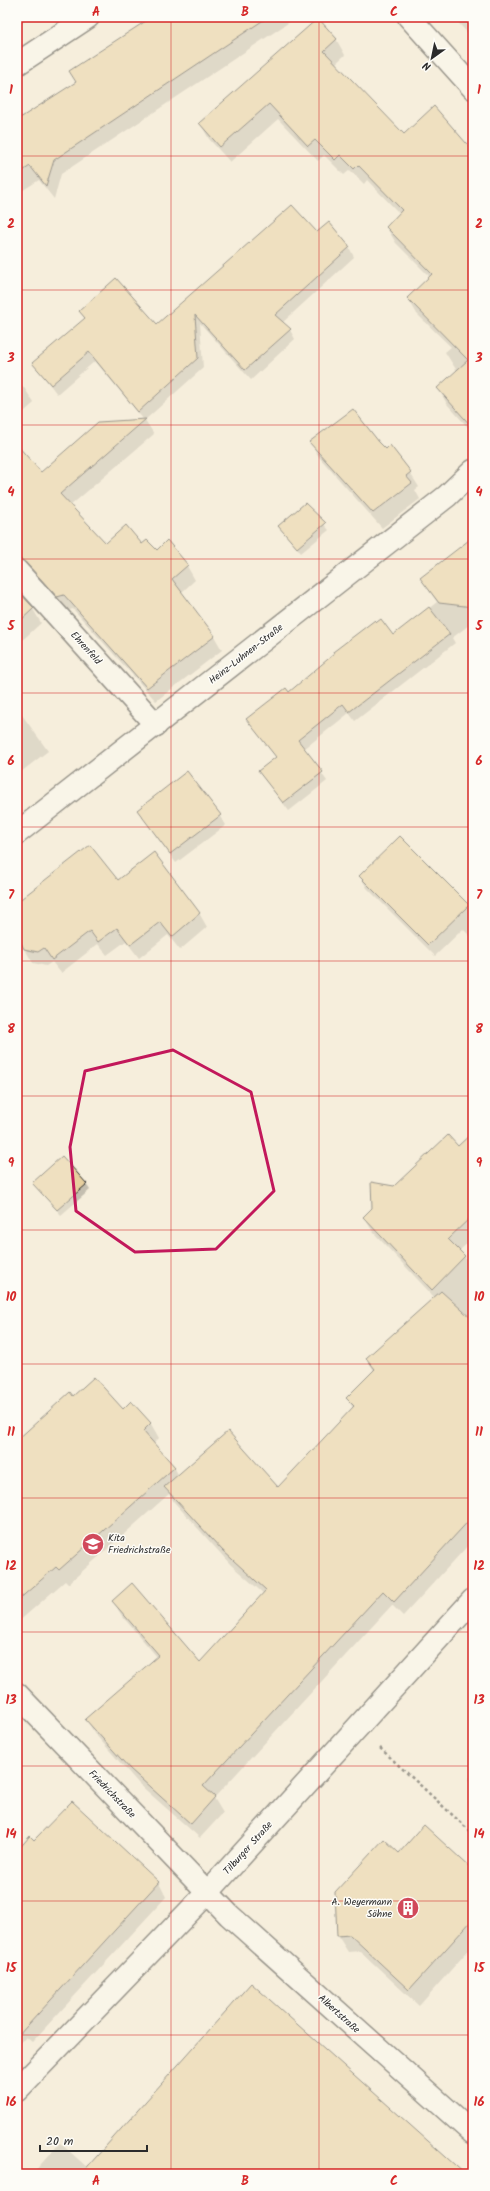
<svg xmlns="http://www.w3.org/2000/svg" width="490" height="2191" font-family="Kalam,sans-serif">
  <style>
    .shadow { fill: #0003 }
    .building { fill: #e7cf9e; stroke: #2b2b2b }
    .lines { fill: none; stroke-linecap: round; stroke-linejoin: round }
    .street-casing { stroke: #2b2b2b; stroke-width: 25 }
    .secondary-casing { stroke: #2b2b2b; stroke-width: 25 }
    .path { stroke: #2b2b2b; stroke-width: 2.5; stroke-dasharray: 3 3; stroke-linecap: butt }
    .street { stroke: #fdfcf7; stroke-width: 22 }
    .secondary { stroke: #fdfcf7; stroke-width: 22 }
    .marked { fill: none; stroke: #c2185b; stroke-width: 3; stroke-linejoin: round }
    .grid { fill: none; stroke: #d62828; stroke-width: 1; stroke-opacity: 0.55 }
    .labels { text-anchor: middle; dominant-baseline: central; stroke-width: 3; stroke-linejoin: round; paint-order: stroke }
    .street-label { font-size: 10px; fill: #2b2b2b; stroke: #fdfcf7 }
    .poi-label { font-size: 10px; fill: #2b2b2b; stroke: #fdfcf7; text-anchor: start }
    .neatline { fill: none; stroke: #d62828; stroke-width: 1.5 }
    .grid-label { font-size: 13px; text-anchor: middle; font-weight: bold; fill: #d62828 }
  </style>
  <rect width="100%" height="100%" fill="#f6eedc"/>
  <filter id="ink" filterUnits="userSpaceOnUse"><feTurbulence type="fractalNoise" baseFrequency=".025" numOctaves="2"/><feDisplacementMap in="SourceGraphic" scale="8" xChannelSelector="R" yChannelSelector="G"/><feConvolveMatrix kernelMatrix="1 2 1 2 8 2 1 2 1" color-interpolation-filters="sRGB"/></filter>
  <g filter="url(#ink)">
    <g class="shadow">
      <polygon points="17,17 28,17 22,24"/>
      <polygon points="154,17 297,17 61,174 54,199 39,180 17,194 17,112 24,117 77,83"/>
      <polygon points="453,17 473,17 473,39"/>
      <polygon points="336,39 345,55 335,64 404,135 473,152 473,433 447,404 438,388 457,371 445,352 451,347 417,314 408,298 430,277 396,243 387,228 400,214 367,180 364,184 350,170 344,175 324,155 318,161 278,119 230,162 209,139 200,123"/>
      <polygon points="317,234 349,247 354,257 282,323 290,330 295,339 251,380 200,323 203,368 145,420 154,434 70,506 105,545 142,546 187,566 195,580 181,593 214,636 222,650 156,701 73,609 66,611 17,576 17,447 41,473 144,420 95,361 57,394 33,363 85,319 80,311 157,326"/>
      <polygon points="17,380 25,389 34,403 17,418"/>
      <polygon points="311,443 385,451 390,447 410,473 419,487 415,490 420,499 382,528 319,457"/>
      <polygon points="305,504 329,530 301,553 280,526"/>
      <polygon points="473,540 473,622 452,638 455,643 355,721 349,713 304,749 327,781 289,811 259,771 280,761 247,720 393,637 437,602 421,579"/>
      <polygon points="17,591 33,609 41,623 17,645"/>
      <polygon points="17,708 48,751 17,775"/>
      <polygon points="187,772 226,825 176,863 138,810"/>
      <polygon points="400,837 469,906 473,902 473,939 463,929 435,956 367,888 360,876"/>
      <polygon points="118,882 199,913 207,927 180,950 168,935 139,958 126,941 107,955 98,944 61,973 52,962 46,966 33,963 17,936 17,903"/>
      <polygon points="473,1133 473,1238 459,1251 473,1265 473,1540 403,1616 392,1605 214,1798 223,1813 200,1838 139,1784 95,1734 86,1719 158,1658 122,1616 113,1601 200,1663 264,1594 231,1565 174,1502 169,1494 68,1584 65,1581 17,1623 17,1441 73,1397 122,1410 131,1402 151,1424 159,1438 153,1444 174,1467 179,1476 278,1488 353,1408 347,1398 374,1371 367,1358 435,1298 373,1232 364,1217 395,1188 458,1148"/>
      <polygon points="33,1183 86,1184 90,1190 61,1215"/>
      <polygon points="473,1774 473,1787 468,1779"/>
      <polygon points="72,1802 159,1883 166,1897 32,2042 26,2037 17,2047 17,1852 34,1841"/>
      <polygon points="399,1854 473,1871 473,1945 419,2006 360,1951 348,1952 338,1936 336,1893"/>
      <polygon points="60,2143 88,2168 464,2174 32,2174"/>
    </g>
    <g class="building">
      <polygon points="152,17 268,17 54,160 46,186 30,166 17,175 17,120 76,82 69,71"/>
      <polygon points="318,18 337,39 324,51 404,134 434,106 473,151 473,428 437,388 468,360 407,298 432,274 386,227 402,210 358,165 354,169 340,155 335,160 315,140 308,146 269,104 220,147 199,123"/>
      <polygon points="292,205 317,232 329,222 350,247 275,315 291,329 245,370 195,315 198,358 138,412 89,352 51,385 32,363 85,318 79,311 116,278 157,324"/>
      <polygon points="353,409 379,442 386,449 390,445 411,472 406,476 412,483 373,513 309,442"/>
      <polygon points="146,419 60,494 106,543 126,525 142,544 147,540 157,550 167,540 188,565 172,579 215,636 147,688 64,595 57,597 26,563 17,559 17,445 41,472 98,422"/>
      <polygon points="305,503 326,523 297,548 278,526"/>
      <polygon points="473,537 473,607 439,603 420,578"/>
      <polygon points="17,590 34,608 17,624"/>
      <polygon points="429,607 450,634 349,712 343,704 298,740 323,772 283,803 258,771 276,757 246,719 286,688 289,692 334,654 333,652 375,620 377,622 381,619 393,635"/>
      <polygon points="187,771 221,815 170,854 137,810"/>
      <polygon points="400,836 469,905 428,945 359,876"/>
      <polygon points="90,845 118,880 154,852 200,913 172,937 160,922 130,945 117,928 98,942 90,931 52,960 44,948 38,952 24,949 17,934 17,902"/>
      <polygon points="473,1132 473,1215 448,1239 465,1256 432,1290 363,1217 372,1208 371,1182 394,1186 448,1135 458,1146"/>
      <polygon points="62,1156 87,1184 57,1210 32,1183"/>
      <polygon points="441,1291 473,1320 473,1516 394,1602 383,1591 203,1786 215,1797 191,1824 130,1769 85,1719 159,1655 112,1601 132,1583 200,1662 266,1590 222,1550 164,1487 228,1431 278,1487 354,1406 346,1398 375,1369 366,1358"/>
      <polygon points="94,1377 123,1409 131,1401 151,1423 143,1431 175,1467 59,1570 56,1567 17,1601 17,1440 70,1392 73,1396"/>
      <polygon points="72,1801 159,1882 17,2037 17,1851 30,1836 34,1840"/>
      <polygon points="424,1825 473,1870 473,1919 409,1990 350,1935 337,1936 335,1892 384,1839 399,1853"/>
      <polygon points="251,1983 465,2174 81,2174"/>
    </g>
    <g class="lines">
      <g class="street-casing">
        <g id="street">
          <polyline points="17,64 88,17"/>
          <polyline points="17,571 156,725"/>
          <polyline points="17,833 447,496 473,471"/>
          <polyline points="17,1694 229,1915 473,2133"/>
          <polyline points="17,2090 208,1892 473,1600"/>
        </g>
      </g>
      <g class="secondary-casing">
        <polyline id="secondary" points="409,17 473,88"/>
      </g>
      <polyline class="path" points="380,1748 473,1834"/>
      <use href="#street" class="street"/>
      <use href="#secondary" class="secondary"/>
    </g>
  </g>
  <path d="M0 0H490V2191H0ZM173,1050L251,1092L274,1191L216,1249L135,1252L76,1211L70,1147L85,1071Z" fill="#f6eedc" fill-opacity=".55" fill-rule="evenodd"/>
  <path class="marked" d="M173,1050L251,1092L274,1191L216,1249L135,1252L76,1211L70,1147L85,1071Z"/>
  <path class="grid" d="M171,17V2174M319,17V2174M17,156H473M17,290H473M17,425H473M17,559H473M17,693H473M17,827H473M17,961H473M17,1096H473M17,1230H473M17,1364H473M17,1498H473M17,1632H473M17,1766H473M17,1901H473M17,2035H473"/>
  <defs>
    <g id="school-disc" transform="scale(1.15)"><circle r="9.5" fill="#d1495b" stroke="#fdfcf7"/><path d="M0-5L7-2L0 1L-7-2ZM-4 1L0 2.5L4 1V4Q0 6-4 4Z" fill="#fff"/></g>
    <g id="building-disc" transform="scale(1.15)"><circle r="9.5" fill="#d1495b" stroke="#fdfcf7"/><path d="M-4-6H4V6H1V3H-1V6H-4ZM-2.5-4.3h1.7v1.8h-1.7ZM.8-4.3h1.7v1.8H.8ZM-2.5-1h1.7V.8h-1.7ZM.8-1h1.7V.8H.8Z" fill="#fff"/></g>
  </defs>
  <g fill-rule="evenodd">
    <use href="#school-disc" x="93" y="1544"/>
    <use href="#building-disc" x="408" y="1908"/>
  </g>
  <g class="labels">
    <g class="street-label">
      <text transform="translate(86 648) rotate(48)">Ehrenfeld</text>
      <text transform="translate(246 654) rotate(-38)">Heinz-Luhnen-Straße</text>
      <text transform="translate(112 1794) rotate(46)">Friedrichstraße</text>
      <text transform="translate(248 1848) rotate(-48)">Tilburger Straße</text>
      <text transform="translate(339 2014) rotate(42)">Albertstraße</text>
    </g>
    <g class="poi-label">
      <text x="108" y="1538">Kita<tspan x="108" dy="12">Friedrichstraße</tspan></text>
      <text x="392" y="1902" text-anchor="end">A. Weyermann<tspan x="392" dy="12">Söhne</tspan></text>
    </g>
  </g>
  <rect width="490" height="2191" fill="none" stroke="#fdfcf7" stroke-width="44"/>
  <g transform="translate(432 58) rotate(213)" stroke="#fdfcf7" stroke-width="3" paint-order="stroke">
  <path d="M0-3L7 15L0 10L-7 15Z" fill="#2b2b2b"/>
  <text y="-6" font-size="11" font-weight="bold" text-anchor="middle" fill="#2b2b2b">N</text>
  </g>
  <path d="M40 2145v6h107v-6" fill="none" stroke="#2b2b2b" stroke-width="2"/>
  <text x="46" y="2145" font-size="12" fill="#2b2b2b" stroke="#fdfcf7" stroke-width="3" paint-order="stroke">20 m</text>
  <rect x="22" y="22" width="446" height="2147" class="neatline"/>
  <g class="grid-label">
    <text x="96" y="16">A</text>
    <text x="245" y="16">B</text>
    <text x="394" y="16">C</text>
    <text x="11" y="94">1</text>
    <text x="479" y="94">1</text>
    <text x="11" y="228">2</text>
    <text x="479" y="228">2</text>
    <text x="11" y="362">3</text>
    <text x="479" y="362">3</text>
    <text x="11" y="496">4</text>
    <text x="479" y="496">4</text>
    <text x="11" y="630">5</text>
    <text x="479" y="630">5</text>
    <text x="11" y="765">6</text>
    <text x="479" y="765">6</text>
    <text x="11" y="899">7</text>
    <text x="479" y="899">7</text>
    <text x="11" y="1033">8</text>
    <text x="479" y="1033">8</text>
    <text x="11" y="1167">9</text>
    <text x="479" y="1167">9</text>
    <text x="11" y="1301">10</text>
    <text x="479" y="1301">10</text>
    <text x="11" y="1436">11</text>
    <text x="479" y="1436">11</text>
    <text x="11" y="1570">12</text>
    <text x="479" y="1570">12</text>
    <text x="11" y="1704">13</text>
    <text x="479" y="1704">13</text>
    <text x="11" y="1838">14</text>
    <text x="479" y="1838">14</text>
    <text x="11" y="1972">15</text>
    <text x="479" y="1972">15</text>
    <text x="11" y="2106">16</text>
    <text x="479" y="2106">16</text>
    <text x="96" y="2185">A</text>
    <text x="245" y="2185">B</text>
    <text x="394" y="2185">C</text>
  </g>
</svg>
